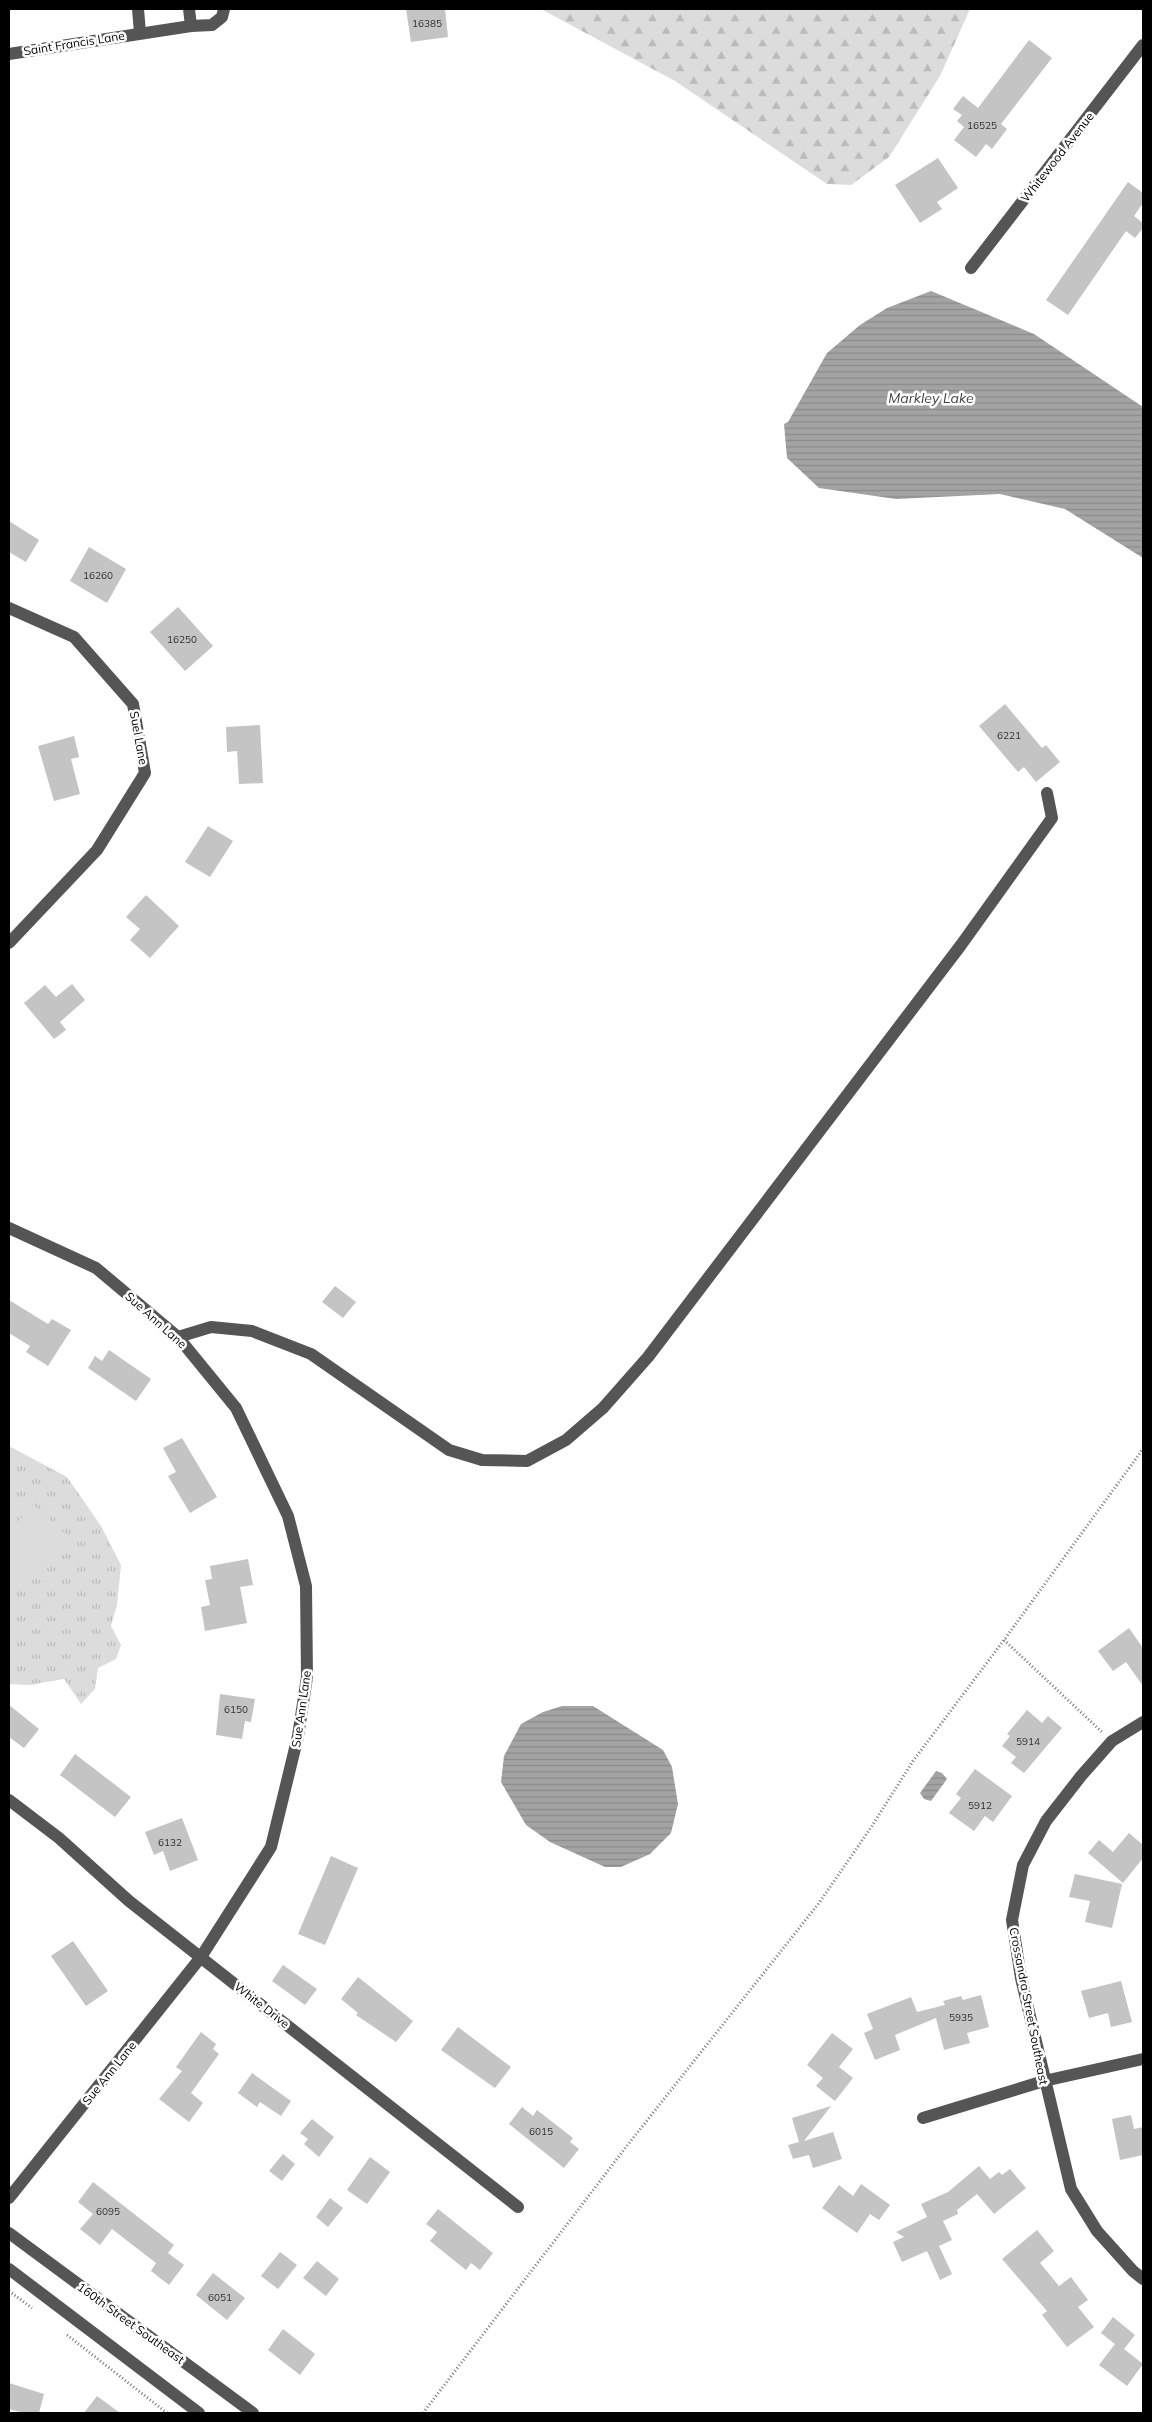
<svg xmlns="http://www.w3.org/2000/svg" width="1152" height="2422" font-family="Mulish,sans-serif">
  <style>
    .grass { fill: url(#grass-tufts) }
    .forest { fill: url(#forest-firs) }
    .garden { fill: #dcdcdc }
    .water { fill: url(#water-rules) }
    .building { fill: #c4c4c4 }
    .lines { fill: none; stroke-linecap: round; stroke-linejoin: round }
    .path { stroke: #777; stroke-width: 3; stroke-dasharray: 1 2.5; stroke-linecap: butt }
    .minor { stroke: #555; stroke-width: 12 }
    .labels { text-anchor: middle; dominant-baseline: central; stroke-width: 5; stroke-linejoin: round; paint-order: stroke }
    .number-label { font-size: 10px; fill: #313131 }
    .street-label { font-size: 12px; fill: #000; stroke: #fff }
    .water-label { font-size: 14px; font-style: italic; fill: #444; stroke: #fff }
  </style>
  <defs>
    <pattern id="grass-tufts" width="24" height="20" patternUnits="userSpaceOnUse" patternTransform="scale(1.25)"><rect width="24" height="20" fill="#dcdcdc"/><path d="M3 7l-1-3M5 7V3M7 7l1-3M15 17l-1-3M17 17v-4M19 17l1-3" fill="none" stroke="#bbb"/></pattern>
    <pattern id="forest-firs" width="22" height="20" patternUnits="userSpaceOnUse" patternTransform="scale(1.25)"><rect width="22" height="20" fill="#dcdcdc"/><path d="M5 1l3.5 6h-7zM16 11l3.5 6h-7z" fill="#bbb"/></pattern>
    <pattern id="water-rules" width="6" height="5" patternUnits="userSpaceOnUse" patternTransform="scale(1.25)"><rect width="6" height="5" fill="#a3a3a3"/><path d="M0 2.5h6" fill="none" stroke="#8b8b8b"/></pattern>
  </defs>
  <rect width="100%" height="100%" fill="#fff"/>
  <polygon class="grass" points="9,1446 67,1477 101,1526 121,1565 117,1605 111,1626 121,1645 116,1659 98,1668 95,1689 81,1704 64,1679 30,1685 9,1684"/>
  <polygon class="forest" points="541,9 970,9 940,76 889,157 851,185 827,184 675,81"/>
  <polygon class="garden" points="33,1505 69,1537 19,1592 9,1583 9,1531"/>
  <g class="water">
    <polygon points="931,291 1034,334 1143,407 1143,558 1065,509 1000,494 896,499 819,488 787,458 784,424 788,422 827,353 860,325 887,308"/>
    <polygon points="562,1706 593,1706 663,1750 672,1767 678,1804 671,1833 650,1854 621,1867 605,1867 550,1842 526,1825 501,1782 504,1756 521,1724 543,1712"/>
    <polygon points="936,1771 942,1773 947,1779 931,1801 924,1799 920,1793"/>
  </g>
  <g class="building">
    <polygon points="406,9 445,9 448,37 411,42"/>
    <polygon points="1029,40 1052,58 1001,124 1007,129 992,149 986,144 976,157 954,140 964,127 957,121 962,115 953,109 963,96 978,108"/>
    <polygon points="938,158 958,188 937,202 942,209 920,223 895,185"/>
    <polygon points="1128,182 1143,193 1143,203 1134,216 1143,223 1143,228 1135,238 1126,231 1068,315 1046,300"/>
    <polygon points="9,521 39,540 26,562 9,552"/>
    <polygon points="89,547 126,569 107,603 70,581"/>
    <polygon points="178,607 213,646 185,671 150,632"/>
    <polygon points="1005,704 1042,748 1046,745 1060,762 1036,782 1024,767 1018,772 979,726"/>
    <polygon points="260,725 263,783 239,784 237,751 227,752 226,727"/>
    <polygon points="74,736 79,757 71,759 80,794 54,801 38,746"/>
    <polygon points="208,826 233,841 210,877 185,862"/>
    <polygon points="146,895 179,926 150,958 130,940 140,929 126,917"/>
    <polygon points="72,984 85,1000 60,1022 66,1030 54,1039 24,1003 45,985 56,997"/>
    <polygon points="335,1286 356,1302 343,1318 322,1302"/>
    <polygon points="9,1300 48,1324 52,1319 71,1330 48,1366 26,1352 30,1346 9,1333"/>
    <polygon points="109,1350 151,1379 136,1401 88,1368 95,1356 102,1361"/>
    <polygon points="182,1438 217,1497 190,1513 168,1476 176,1472 163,1448"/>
    <polygon points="248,1559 253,1585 240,1587 247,1623 205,1631 201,1607 210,1605 205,1580 212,1579 210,1566"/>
    <polygon points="1129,1628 1143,1648 1143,1686 1126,1662 1113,1671 1098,1651"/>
    <polygon points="220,1694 255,1699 251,1722 245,1721 242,1739 216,1735"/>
    <polygon points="9,1705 39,1729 24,1748 9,1737"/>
    <polygon points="1027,1710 1042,1723 1048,1716 1062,1728 1024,1773 1011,1763 1016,1757 1002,1746 1010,1736 1007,1734"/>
    <polygon points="75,1754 131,1797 115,1817 60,1775"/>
    <polygon points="975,1769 1012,1796 993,1822 985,1816 974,1831 949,1813 961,1798 956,1794"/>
    <polygon points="182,1818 198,1860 170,1871 163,1851 154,1855 145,1832"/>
    <polygon points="1129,1833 1143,1845 1143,1858 1123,1883 1088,1853 1099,1840 1113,1852"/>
    <polygon points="331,1856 358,1868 325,1945 298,1934"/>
    <polygon points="1075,1874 1122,1884 1112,1928 1085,1922 1090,1901 1069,1897"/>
    <polygon points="73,1941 108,1991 86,2006 51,1956"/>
    <polygon points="283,1965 317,1989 305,2005 272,1981"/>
    <polygon points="358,1977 413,2021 396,2042 356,2015 358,2013 341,1999"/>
    <polygon points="1121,1981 1132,2022 1111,2027 1108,2013 1089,2018 1081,1991"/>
    <polygon points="981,1995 989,2027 967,2033 970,2043 944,2050 936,2018 895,2035 900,2050 875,2060 864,2033 873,2029 867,2014 911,1997 917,2012 945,2005 943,2001 961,1996 963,2000"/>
    <polygon points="458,2027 511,2067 495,2088 441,2050"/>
    <polygon points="201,2032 216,2044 213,2049 219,2054 191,2093 203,2103 189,2122 159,2099 182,2071 176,2067"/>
    <polygon points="832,2033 853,2049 839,2067 853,2078 835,2101 816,2086 823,2078 807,2065"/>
    <polygon points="252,2073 291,2101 281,2116 260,2102 257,2107 238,2093"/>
    <polygon points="831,2106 804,2141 833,2132 842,2159 813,2168 809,2155 793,2159 788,2145 799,2142 792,2118"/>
    <polygon points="522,2107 533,2116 537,2110 573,2138 570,2142 579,2149 564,2168 509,2124"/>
    <polygon points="1131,2115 1134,2129 1143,2127 1143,2155 1120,2160 1112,2119"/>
    <polygon points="312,2119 334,2137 319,2157 304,2144 308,2139 300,2133"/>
    <polygon points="283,2154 295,2164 282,2181 269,2171"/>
    <polygon points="370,2157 390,2172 367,2204 347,2190"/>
    <polygon points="979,2166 990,2179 999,2172 1002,2175 1010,2169 1026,2188 994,2214 977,2194 957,2210 958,2214 943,2221 952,2240 939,2246 952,2274 940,2280 927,2251 902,2262 893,2242 904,2237 896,2232 927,2217 921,2204 948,2192"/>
    <polygon points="93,2182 174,2245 168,2253 184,2265 169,2285 151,2271 156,2263 112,2229 100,2245 80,2229 93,2214 78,2202"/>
    <polygon points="861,2184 890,2205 879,2220 870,2214 857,2233 822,2208 839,2185 853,2196"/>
    <polygon points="330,2198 343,2208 328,2227 316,2217"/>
    <polygon points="438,2209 493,2253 480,2270 471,2263 466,2270 430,2241 437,2232 426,2224"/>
    <polygon points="1037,2230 1054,2251 1040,2263 1059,2286 1071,2277 1088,2300 1078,2307 1094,2327 1067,2347 1042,2315 1047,2311 1002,2259"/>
    <polygon points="280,2252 297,2265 278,2289 261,2276"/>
    <polygon points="317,2261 339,2279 326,2296 303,2278"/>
    <polygon points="213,2273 245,2298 227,2320 196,2295"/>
    <polygon points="1113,2317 1135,2335 1124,2349 1143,2364 1127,2386 1099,2365 1115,2344 1101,2333"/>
    <polygon points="283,2329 315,2354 300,2375 268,2350"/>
    <polygon points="9,2383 44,2394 39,2413 24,2413 9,2409"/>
    <polygon points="97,2396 120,2413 84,2413"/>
  </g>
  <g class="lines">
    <g class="path">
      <polyline points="1004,1640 1102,1732"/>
      <polyline points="9,2291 32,2308"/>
      <polyline points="67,2335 167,2413"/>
      <polyline points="423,2413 626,2147 819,1903 870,1829 913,1761 1004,1640 1143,1449"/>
    </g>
    <g class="minor">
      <polyline points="138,9 140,33"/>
      <polyline points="191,26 212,25 222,17 224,9"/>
      <polyline points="9,54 191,26 189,9"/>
      <polyline points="971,268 1143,45"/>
      <polyline points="9,608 74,637 133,704 145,773 97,850 9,943"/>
      <polyline points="9,1228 96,1268 178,1337 236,1408 288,1516 306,1586 307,1677 298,1736 271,1847 201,1957 9,2198"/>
      <polyline points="178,1337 211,1327 252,1331 311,1354 449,1450 482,1460 527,1461 566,1440 603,1408 648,1357 961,945 1052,818 1047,793"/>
      <polyline points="1143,1722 1112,1741 1081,1776 1046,1821 1023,1865 1012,1920 1021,1978 1071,2189 1097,2231 1133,2271 1143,2279"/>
      <polyline points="9,1800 59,1838 129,1901 518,2207"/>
      <polyline points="923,2118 1044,2081 1143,2059"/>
      <polyline points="9,2233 253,2413"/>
      <polyline points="9,2269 199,2413"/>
    </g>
  </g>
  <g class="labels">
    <g class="number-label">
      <text x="427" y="23">16385</text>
      <text x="982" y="125">16525</text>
      <text x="98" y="575">16260</text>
      <text x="182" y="639">16250</text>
      <text x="1009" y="735">6221</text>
      <text x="236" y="1709">6150</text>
      <text x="1028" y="1741">5914</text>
      <text x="980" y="1805">5912</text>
      <text x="170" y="1842">6132</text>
      <text x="961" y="2017">5935</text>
      <text x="541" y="2131">6015</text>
      <text x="108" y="2211">6095</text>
      <text x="220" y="2297">6051</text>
    </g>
    <g class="street-label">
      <text transform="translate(74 43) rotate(-9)">Saint Francis Lane</text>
      <text transform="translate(1057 157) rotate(-52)">Whitewood Avenue</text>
      <text transform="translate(139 738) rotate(80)">Suel Lane</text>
      <text transform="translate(156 1320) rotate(42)">Sue Ann Lane</text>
      <text transform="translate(301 1709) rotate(-82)">Sue Ann Lane</text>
      <text transform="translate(262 2005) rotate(38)">White Drive</text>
      <text transform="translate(1029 2006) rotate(79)">Crossandra Street Southeast</text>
      <text transform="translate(109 2073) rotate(-51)">Sue Ann Lane</text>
      <text transform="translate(131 2323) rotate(36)">160th Street Southeast</text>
    </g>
    <g class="water-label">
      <text x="931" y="398">Markley Lake</text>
    </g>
  </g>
  <rect width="1152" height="2422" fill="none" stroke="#000000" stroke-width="20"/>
</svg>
